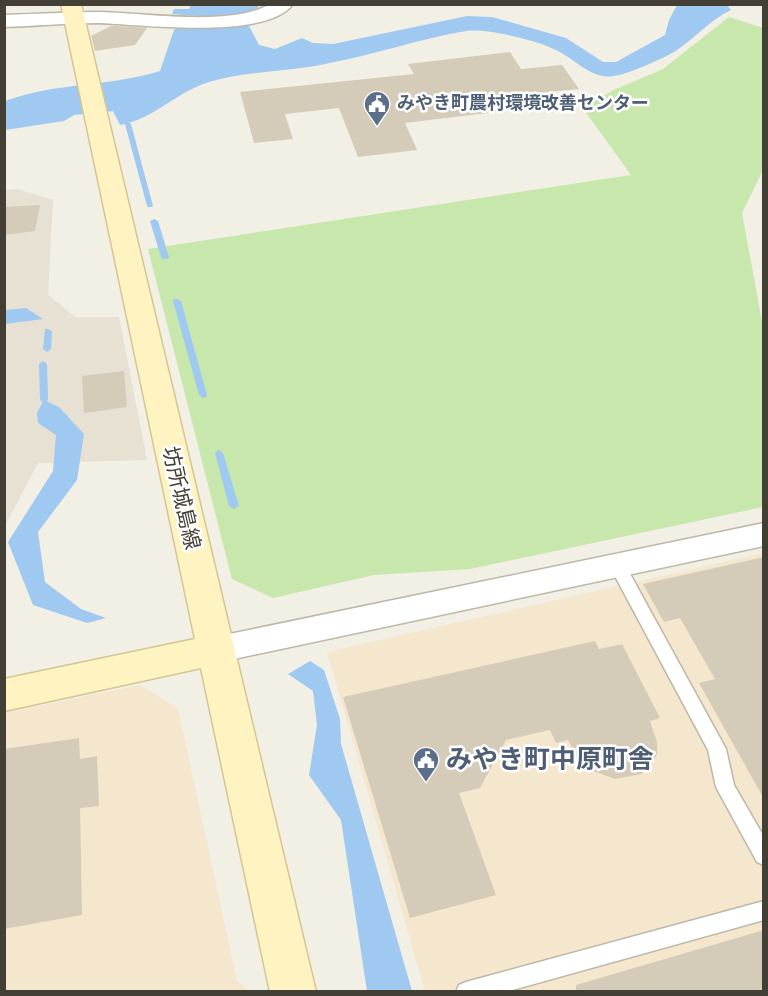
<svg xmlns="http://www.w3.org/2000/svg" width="768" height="996" font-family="'Alegreya Sans','Noto Sans JP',sans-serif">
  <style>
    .residential { fill: #e6e1d2 }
    .commercial { fill: #f5e7ce }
    .green { fill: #c8e7ac }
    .water { fill: #9fc9f0 }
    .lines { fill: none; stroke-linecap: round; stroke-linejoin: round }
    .stream { fill: #9fc9f0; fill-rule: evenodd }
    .building { fill: #d4cbb9 }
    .lane-casing { stroke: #bdb7a7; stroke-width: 3 }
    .street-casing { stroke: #bdb7a7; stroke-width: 3 }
    .secondary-casing { stroke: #d3c693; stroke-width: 3 }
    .lane { fill: #fff; fill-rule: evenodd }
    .street { fill: #fff; fill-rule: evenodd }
    .secondary { fill: #fff4c1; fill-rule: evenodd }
    .labels { text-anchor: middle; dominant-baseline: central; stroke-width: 5; stroke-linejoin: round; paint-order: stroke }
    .far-service-label { font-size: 18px; font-weight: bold; fill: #4e5e75; stroke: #fff; text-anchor: start }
    .street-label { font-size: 21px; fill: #443f34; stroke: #fff }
    .near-service-label { font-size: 26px; font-weight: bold; fill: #4e5e75; stroke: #fff; text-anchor: start }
  </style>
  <rect width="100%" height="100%" fill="#f2efe4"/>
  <polygon class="residential" points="17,189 53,200 48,295 75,317 119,317 147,460 38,463 5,526 4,190"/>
  <g class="commercial">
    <polygon points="763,553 763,991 425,991 327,652"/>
    <polygon points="140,685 178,709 237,981 249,991 5,991 4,713"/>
  </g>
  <polygon class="green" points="729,17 763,28 763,170 742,213 763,327 763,507 470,569 374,575 273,598 232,579 148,249 631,175 582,107 616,89 663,69"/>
  <g class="water">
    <path d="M191,5H258V8L234,16L224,25L249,26L259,45L275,49L302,38L313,43L333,44L467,16L492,17L566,38L603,62H616L665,35L669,20L677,5H727L731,10C710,20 696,37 677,50C667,57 626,75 614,76C593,80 577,61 558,51C540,41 487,28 466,31C419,39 373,55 325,64C289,72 244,71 209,82C176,92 154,119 120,125L113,111L74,115L64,121L5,130V101C57,82 109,87 160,71L174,30L181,25L211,17L172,14L174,9H189Z"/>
    <polygon points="26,308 43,319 5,324 5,310"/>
    <polygon points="44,400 59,407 84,434 77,480 38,532 45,582 81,609 106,618 87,623 33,605 8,542 53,471 56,435 38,423 37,413"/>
    <polygon points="310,661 324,670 340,719 341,744 412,991 367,991 341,820 309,775 317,725 313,691 288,674"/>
  </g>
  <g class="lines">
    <g class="stream">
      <polygon points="128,122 131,124 153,206 152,207 148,207 147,206 125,124"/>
      <polygon points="154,219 158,221 169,257 168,259 162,259 161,257 150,221"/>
      <polygon points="174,299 177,299 181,301 207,395 206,397 203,398 199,395 173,301"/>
      <polygon points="45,329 48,329 52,331 51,349 47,352 43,349"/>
      <polygon points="43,361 47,364 48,400 44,403 40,400 39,364"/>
      <polygon points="219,450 223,453 239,506 234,509 229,506 215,453"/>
    </g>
  </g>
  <g class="building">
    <polygon points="111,26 116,26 147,28 135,45 95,51 91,36"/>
    <polygon points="510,52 521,69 562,65 579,89 537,93 545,106 405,123 417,150 358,157 339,108 285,114 293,139 254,143 240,92 414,74 408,64"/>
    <polygon points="40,205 35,231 4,235 4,207"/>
    <polygon points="124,371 127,407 84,413 82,376"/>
    <polygon points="764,557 764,799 699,683 715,679 680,618 664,622 643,584"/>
    <polygon points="595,641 599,649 622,644 660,718 650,721 657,742 657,754 651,765 641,774 615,779 588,769 578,759 568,740 556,743 550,730 506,740 480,788 459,793 496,895 410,918 343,697"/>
    <polygon points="79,738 80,759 97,756 99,806 80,808 82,915 4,929 4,749"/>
    <polygon points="764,930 764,992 576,992 576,985"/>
  </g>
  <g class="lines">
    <g class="lane-casing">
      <g id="lane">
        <polygon points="617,559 623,561 726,749 734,785 764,837 764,865 757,862 716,787 708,750 609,565 611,561"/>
        <polygon points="764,901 764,920 505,992 456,992 459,985 466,982"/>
      </g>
    </g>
    <g class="street-casing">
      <g id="street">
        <path d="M270,4H293C266,41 139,24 96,23C66,23 35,26 4,27V15C37,14 69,12 101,12C145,13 233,27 270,4Z"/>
        <polygon points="764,523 764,546 215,663 203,660 198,650 203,640 215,637"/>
      </g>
    </g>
    <g class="secondary-casing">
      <polygon id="secondary" points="61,4 81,4 316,992 270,992 201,668 4,711 4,679 195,639"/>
    </g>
    <use href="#lane" class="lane"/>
    <use href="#street" class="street"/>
    <use href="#secondary" class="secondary"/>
  </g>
  <defs>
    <g id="civic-pin" transform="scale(1.35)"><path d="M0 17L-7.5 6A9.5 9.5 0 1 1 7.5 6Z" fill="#5c6f8a" stroke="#fff"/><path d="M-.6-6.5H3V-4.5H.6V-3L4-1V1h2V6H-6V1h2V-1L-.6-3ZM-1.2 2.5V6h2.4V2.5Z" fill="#fff"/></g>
  </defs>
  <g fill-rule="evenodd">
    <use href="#civic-pin" x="377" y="104"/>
    <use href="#civic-pin" x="426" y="760"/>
  </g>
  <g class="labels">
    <g class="far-service-label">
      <text x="397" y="104">みやき町農村環境改善センター</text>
    </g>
    <g class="street-label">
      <text transform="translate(181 498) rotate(77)">坊所城島線</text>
    </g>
    <g class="near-service-label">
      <text x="446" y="760">みやき町中原町舎</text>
    </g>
  </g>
  <rect width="768" height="996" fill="none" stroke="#443f34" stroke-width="12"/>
</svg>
